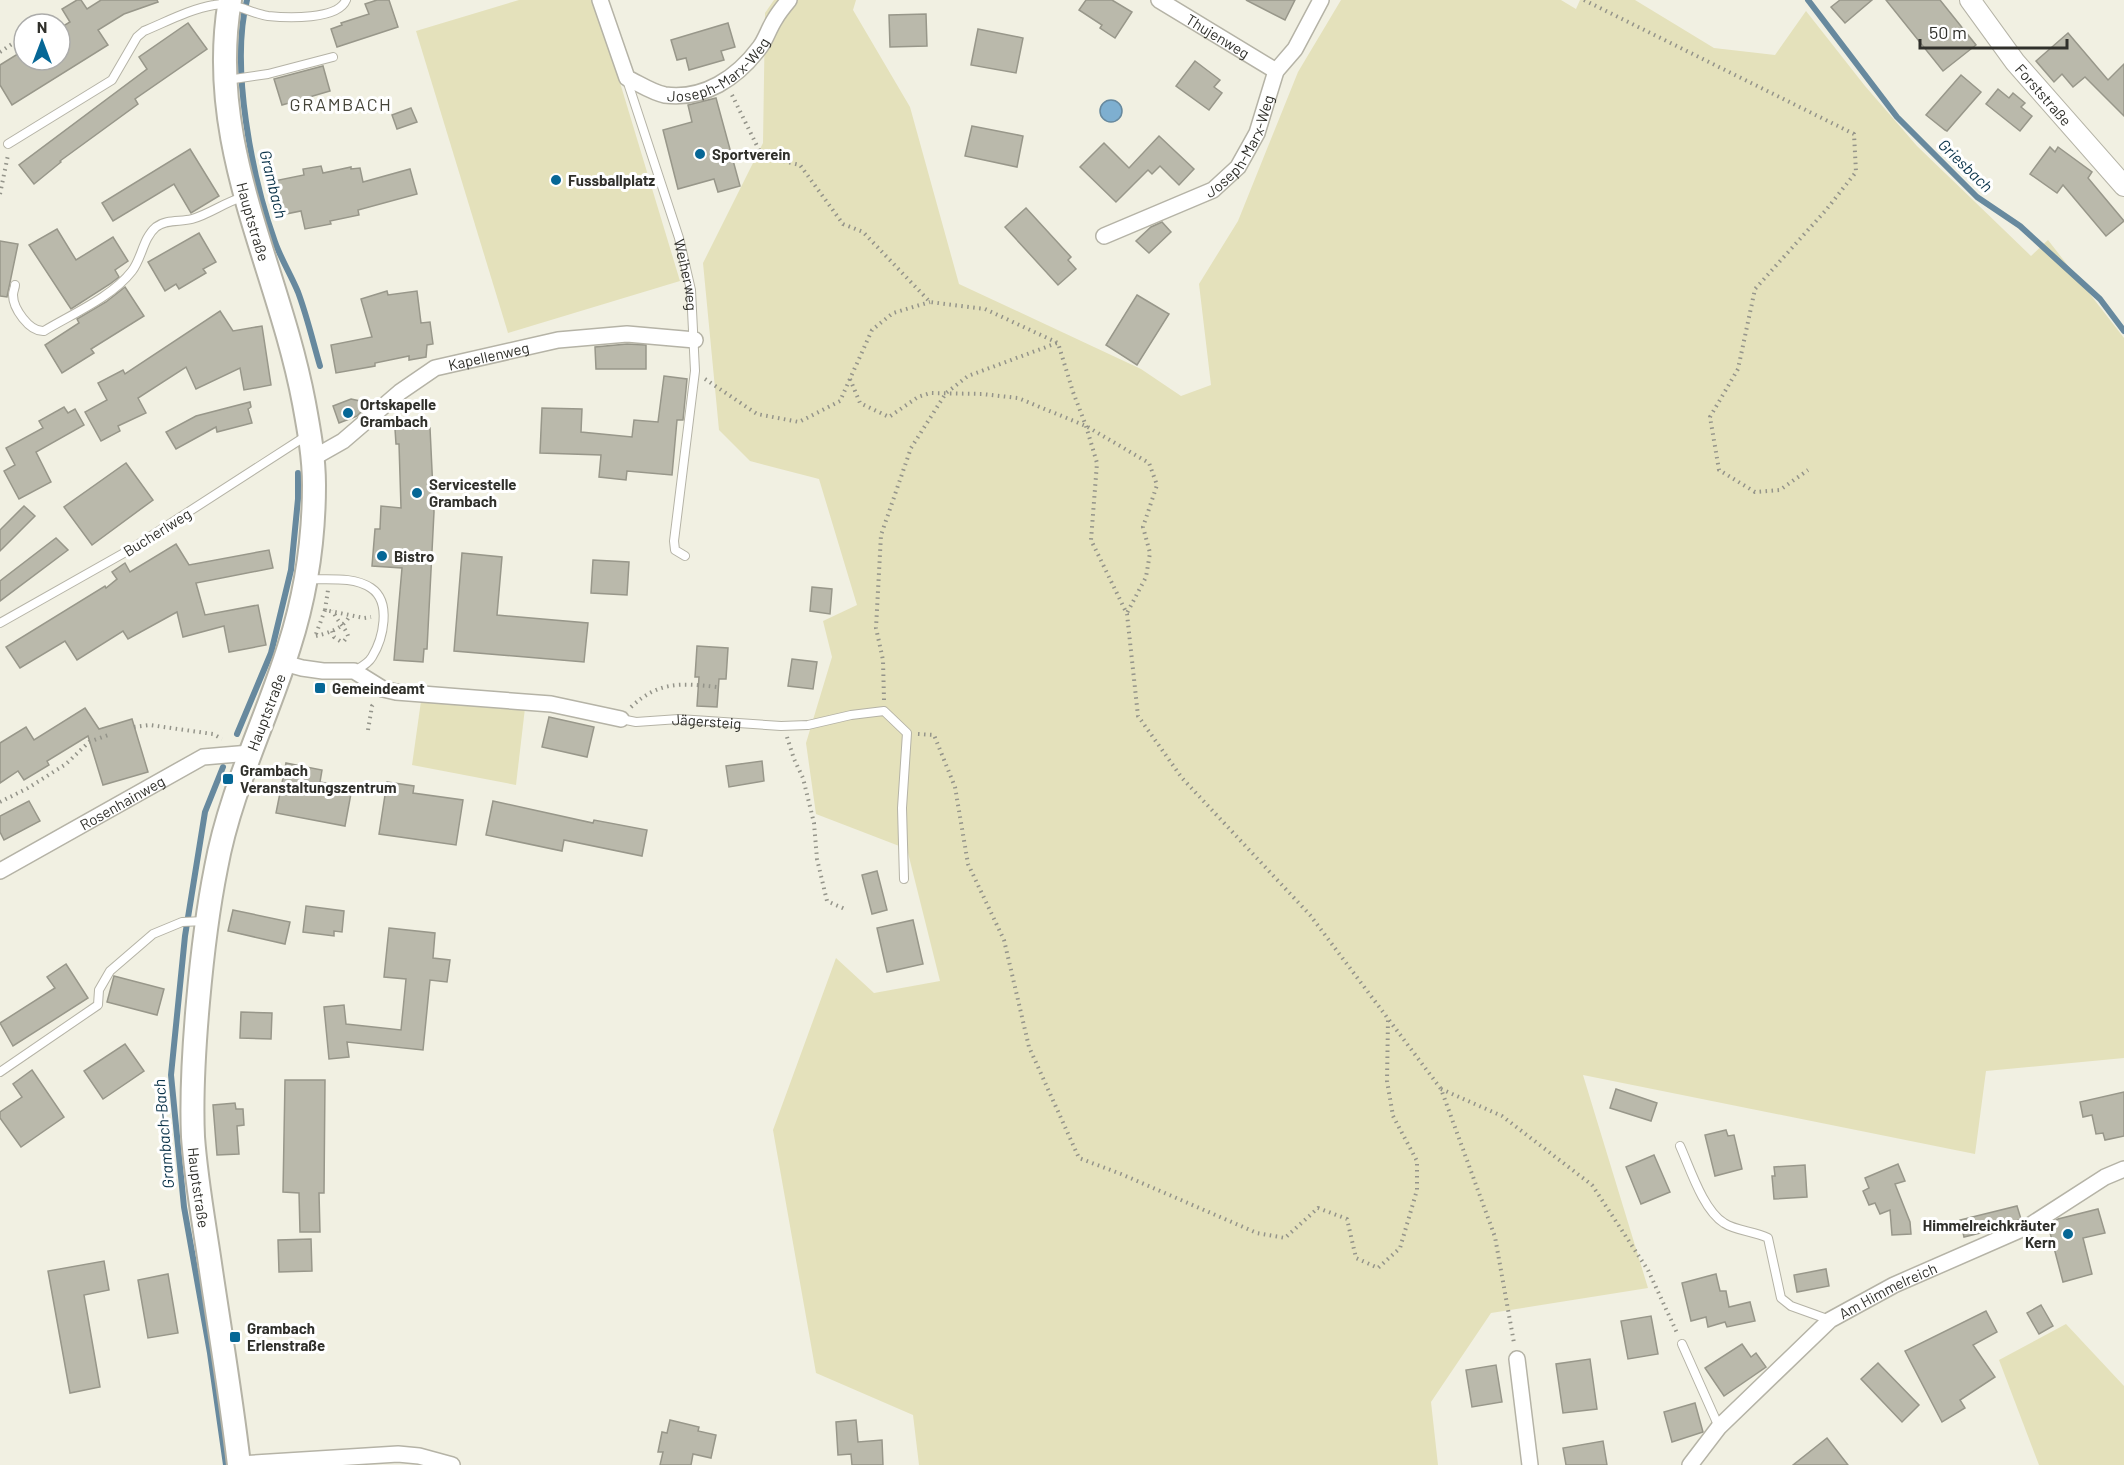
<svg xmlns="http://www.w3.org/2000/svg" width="2124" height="1465" font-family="Barlow,sans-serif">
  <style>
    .green { fill: #e4e1bb }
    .water { fill: #7eafd0; stroke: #67899e; stroke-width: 1.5 }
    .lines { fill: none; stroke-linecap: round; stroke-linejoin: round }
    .stream { stroke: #67899e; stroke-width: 6 }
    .building { fill: #bab9ab; stroke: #98978a; stroke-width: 1.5 }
    .service-casing { stroke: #b5b3a6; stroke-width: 10 }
    .minor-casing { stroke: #b5b3a6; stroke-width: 18 }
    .tertiary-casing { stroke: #b5b3a6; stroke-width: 22 }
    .secondary-casing { stroke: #b5b3a6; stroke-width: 26 }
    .path { stroke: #94948a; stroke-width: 4; stroke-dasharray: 1.5 4.5; stroke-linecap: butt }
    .service { stroke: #fff; stroke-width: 8 }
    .minor { stroke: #fff; stroke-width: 15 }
    .tertiary { stroke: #fff; stroke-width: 20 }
    .secondary { stroke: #fff; stroke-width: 22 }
    .poi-dot { fill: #066796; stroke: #fff; stroke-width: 2 }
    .labels { text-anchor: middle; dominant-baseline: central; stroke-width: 6; stroke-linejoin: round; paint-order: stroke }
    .street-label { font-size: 15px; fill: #30302b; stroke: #fff }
    .poi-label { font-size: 15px; font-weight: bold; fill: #30302b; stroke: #fff; text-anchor: start }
    .water-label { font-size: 16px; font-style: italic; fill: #093249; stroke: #fff }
    .quarter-label { font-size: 18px; letter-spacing: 1.5px; fill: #454439; stroke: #fff }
  </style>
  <rect width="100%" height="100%" fill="#f1f0e2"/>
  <g class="green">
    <polygon points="519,0 595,0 680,281 508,333 416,31"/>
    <polygon points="774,0 856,0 853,10 910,107 959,284 1141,369 1181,396 1211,385 1199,284 1238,221 1298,72 1341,0 1561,0 1576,9 1580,0 1635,0 1714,48 1775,55 1806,11 1865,86 1917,146 2031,256 2048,240 2124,338 2124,1058 1986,1071 1975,1154 1583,1075 1648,1288 1491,1313 1431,1402 1438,1465 919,1465 913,1415 816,1373 773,1130 836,958 874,993 940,981 907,849 816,814 806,743 832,657 823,621 857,605 819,479 750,461 719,430 703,263 763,143 765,13"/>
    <polygon points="421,701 525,708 516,785 412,765"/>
    <polygon points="2066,1324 2124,1386 2124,1465 2039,1465 1999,1360"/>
  </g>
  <circle class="water" cx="1111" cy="111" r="11"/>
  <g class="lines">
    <g class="stream">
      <path d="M247,0C230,66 252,178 275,242C281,259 291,275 298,292C307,316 313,342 320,366"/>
      <polyline points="1808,0 1897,117 1977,197 2020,226 2100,299 2124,331"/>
      <polyline points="237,734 271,653 291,570 298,499 298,473"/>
      <polyline points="223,767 205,812 185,936 171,1075 184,1207 210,1353 226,1465"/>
    </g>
  </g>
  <g class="building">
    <polygon points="77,0 81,0 87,9 101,0 157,0 158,2 124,14 98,30 108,45 12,105 0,85 0,65 24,50 24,60 60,60 60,28 70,22 62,9"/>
    <polygon points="377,0 389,0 398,27 337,47 331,29 342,25 341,23 369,14 365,4"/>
    <polygon points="1086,0 1112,0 1132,12 1115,38 1100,28 1102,25 1079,10"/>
    <polygon points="1246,0 1295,0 1285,20"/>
    <polygon points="1840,0 1872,0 1845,23 1831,7"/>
    <polygon points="1886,0 1940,0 1976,45 1943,71"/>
    <polygon points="926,14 927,46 890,47 889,15"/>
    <polygon points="188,23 207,49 135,99 138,104 60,161 61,162 34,184 19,165 147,69 139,57"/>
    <polygon points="728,23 735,47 721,51 724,60 689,70 686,58 677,60 671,40"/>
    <polygon points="978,29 1023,38 1016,73 971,65"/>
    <polygon points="2068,33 2108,80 2124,64 2124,116 2085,77 2073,87 2062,74 2054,82 2036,61"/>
    <polygon points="1195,61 1220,80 1214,87 1222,93 1209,110 1176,86"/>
    <polygon points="323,66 330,91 282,105 274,79"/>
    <polygon points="1961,75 1981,92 1947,131 1945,130 1926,115"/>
    <polygon points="1998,89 2009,98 2013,93 2025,103 2021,107 2032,116 2020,131 1986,104"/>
    <polygon points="716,98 740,186 718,192 714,179 678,189 663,130 692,122 688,105"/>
    <polygon points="411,108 417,122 397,129 392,115"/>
    <polygon points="972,126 1023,136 1017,167 965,156"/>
    <polygon points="1159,136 1194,169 1179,185 1160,166 1152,174 1148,170 1116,202 1080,167 1104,143 1129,168"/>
    <polygon points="2050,147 2055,152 2058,147 2092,172 2088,178 2124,221 2106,236 2063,185 2057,193 2030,174"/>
    <polygon points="190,149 219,196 191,213 174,184 113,221 102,203"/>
    <polygon points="321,166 323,173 351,167 351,169 360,168 363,182 410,169 417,194 358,210 359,215 330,221 331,224 305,229 301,211 276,216 269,182 304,175 303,169"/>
    <polygon points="1026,208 1071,257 1068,260 1076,269 1058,285 1005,227"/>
    <polygon points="1162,222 1171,232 1149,253 1136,241 1151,227"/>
    <polygon points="57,229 76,260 113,237 128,261 115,270 119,277 110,284 71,309 29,245"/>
    <polygon points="199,233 216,262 203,269 206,273 179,289 176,284 165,291 148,262"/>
    <polygon points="0,241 18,244 7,297 0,296"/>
    <polygon points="125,287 144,316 91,349 94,353 62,373 45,345 79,323 77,319 106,302"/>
    <polygon points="387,291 388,295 417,291 421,323 430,322 433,344 427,345 426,357 409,360 409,356 375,363 375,366 336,373 331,345 372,337 361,299"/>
    <polygon points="1137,295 1169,314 1137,365 1106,345"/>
    <polygon points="220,311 233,331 262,326 271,385 244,390 240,368 196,389 186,367 138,398 146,413 118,426 120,431 101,441 85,412 107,400 98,383 123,370 125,374"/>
    <polygon points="627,344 646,345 646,369 596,369 595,347"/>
    <polygon points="664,376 687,379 683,420 677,420 672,475 627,471 626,480 599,477 601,455 540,453 542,408 582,409 581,432 632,437 634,420 658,422"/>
    <polygon points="351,399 360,401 363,410 357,416 339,423 333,406"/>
    <polygon points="250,402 251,407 248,409 252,423 217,432 216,427 176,449 166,432 196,416"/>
    <polygon points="64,407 68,413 75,409 84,425 36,452 51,482 19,499 4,471 15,465 6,448 43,428 39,421"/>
    <polygon points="430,428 434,512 427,649 424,649 423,662 394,660 402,568 372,566 375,529 380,529 381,506 401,508 399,444 396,444 395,429"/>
    <polygon points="126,463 153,500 92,545 64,507"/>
    <polygon points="24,506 35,516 0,551 0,530"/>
    <polygon points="56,538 68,550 0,601 0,581"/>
    <polygon points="176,544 189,565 269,550 273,568 196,583 205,615 258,605 266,645 229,652 224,626 183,637 177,612 128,639 123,631 77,660 65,641 20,668 6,647 105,586 106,588 117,579 112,572 125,563 130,572"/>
    <polygon points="462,553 502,557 497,615 588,623 584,662 454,651"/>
    <polygon points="593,560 629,562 627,595 591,593"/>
    <polygon points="812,587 832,589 830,614 810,611"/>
    <polygon points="697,646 728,648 726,679 719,679 717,707 697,706 699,677 695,677"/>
    <polygon points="792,659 817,662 813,689 788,686"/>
    <polygon points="85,708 99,729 132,719 148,772 103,785 88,736 47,761 49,765 24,780 18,771 0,783 0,743 26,727 34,740"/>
    <polygon points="549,717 594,727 587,757 542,747"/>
    <polygon points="762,761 764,781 729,787 726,766"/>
    <polygon points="286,763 322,770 320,782 352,788 345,826 276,813"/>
    <polygon points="387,782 414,786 413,793 463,800 456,845 379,834"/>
    <polygon points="29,801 40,821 4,840 0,832 0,816"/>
    <polygon points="493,801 593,823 594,820 647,830 642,856 564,840 562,851 486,835"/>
    <polygon points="877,871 887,910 872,914 862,875"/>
    <polygon points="306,906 344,911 342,932 334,931 334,936 303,932"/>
    <polygon points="233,910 290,922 285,944 228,931"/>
    <polygon points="913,920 923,964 887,972 877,928"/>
    <polygon points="389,928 435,933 433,958 450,960 447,982 430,980 423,1050 347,1042 349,1057 329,1059 324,1007 344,1005 346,1024 401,1030 406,979 384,977"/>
    <polygon points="66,964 88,998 13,1046 0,1023 55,988 47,977"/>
    <polygon points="114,976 164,989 157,1015 107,1002"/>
    <polygon points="241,1012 272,1013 271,1039 240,1038"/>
    <polygon points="125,1044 144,1071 103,1099 84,1071"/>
    <polygon points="32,1070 64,1117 21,1147 0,1118 0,1112 22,1097 13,1084"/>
    <polygon points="285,1080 325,1080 324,1193 319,1193 320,1232 300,1232 299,1193 283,1192"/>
    <polygon points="1616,1089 1657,1103 1651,1121 1610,1108"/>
    <polygon points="2124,1092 2124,1136 2105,1140 2103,1133 2096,1134 2092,1115 2083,1117 2080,1102"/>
    <polygon points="235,1103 236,1109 243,1109 244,1125 237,1126 239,1154 217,1155 213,1105"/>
    <polygon points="1726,1130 1728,1136 1734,1135 1742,1169 1715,1176 1705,1135"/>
    <polygon points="1654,1155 1670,1192 1641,1204 1626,1167"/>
    <polygon points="1898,1164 1905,1181 1895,1184 1910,1222 1911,1234 1892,1235 1890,1210 1880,1214 1875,1203 1869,1205 1863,1191 1869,1188 1865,1178"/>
    <polygon points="1805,1165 1807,1197 1774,1199 1772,1176 1775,1176 1774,1167"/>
    <polygon points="2017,1206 2021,1219 2000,1228 1964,1237 1960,1220"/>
    <polygon points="2098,1209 2105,1233 2083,1238 2092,1274 2063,1282 2048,1225 2058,1219"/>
    <polygon points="311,1239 312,1271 279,1272 278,1240"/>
    <polygon points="104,1261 109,1290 84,1295 100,1387 70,1393 48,1271"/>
    <polygon points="1826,1269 1829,1286 1797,1292 1794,1275"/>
    <polygon points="168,1274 178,1333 148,1338 138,1280"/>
    <polygon points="1716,1274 1720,1291 1726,1291 1729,1307 1750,1302 1755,1321 1727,1327 1725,1322 1708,1327 1706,1317 1691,1321 1682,1283"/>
    <polygon points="2041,1305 2053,1326 2039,1334 2027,1313"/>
    <polygon points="1986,1311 1997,1332 1973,1345 1995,1377 1960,1400 1965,1408 1942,1422 1905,1351"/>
    <polygon points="1651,1316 1658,1354 1628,1359 1621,1321"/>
    <polygon points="1742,1344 1751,1357 1756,1353 1766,1367 1724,1396 1705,1368"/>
    <polygon points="1590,1359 1597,1409 1563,1413 1556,1364"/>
    <polygon points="1878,1363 1919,1405 1902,1422 1861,1379"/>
    <polygon points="1496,1365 1502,1402 1472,1407 1466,1370"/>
    <polygon points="1695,1403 1703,1432 1672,1442 1664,1412"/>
    <polygon points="670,1420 699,1427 698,1431 716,1435 711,1458 693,1454 691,1465 660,1465 663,1452 658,1452 662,1432 667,1433"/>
    <polygon points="856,1420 858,1442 882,1440 883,1465 852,1465 851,1454 838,1455 836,1422"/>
    <polygon points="1827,1438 1848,1465 1793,1465"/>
    <polygon points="1603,1441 1607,1465 1566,1465 1563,1448"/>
  </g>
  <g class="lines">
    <g class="service-casing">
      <g id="service">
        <polyline points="227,80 268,74 333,57"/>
        <path id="s1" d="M627,80L679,238L691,290L695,371L674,541L675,550L685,556"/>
        <path d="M8,144L112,80L137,37L144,31C166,22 190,9 214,5C234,1 249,13 268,16C287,18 338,20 346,0"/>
        <path d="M15,285C15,288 13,291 13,295C13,308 29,332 44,331C72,314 112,297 132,271C142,258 143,238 156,227C166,219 181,222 192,219C210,214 225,202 243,197"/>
        <path d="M307,579C327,580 353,576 371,588C392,602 383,639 372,657C368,664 361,667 354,671"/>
        <polyline points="0,623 131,549 306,436"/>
        <path id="s2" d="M621,719L636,722L679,719L781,726L808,725L851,715L884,711L907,733L902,808L904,879"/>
        <polyline points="0,1072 98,1005 99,990 110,971 153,934 182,922 205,921"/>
        <path d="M1680,1146C1690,1168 1703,1210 1724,1223C1736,1231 1754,1231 1768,1238L1781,1298L1791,1306L1830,1320"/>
        <polyline points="1682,1344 1719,1427"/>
      </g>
    </g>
    <g class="minor-casing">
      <g id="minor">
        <path id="s3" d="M600,0L627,78C638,83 653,93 665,95C704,100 737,78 760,47C766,39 769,28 775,19C779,12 784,6 789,0"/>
        <path id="s4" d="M1159,0L1276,71"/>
        <path id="s5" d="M1104,236L1213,190L1238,167L1257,133L1276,71L1295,49L1321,0"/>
        <path id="s6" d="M313,458L343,441L400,392L435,368L558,340L627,334L695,340"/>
        <polyline points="284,663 302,668 323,671 354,671 383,689 396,692 551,704 621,719"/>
        <path id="s7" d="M0,871L203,757L250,753"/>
        <polyline points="1517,1359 1530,1465"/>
        <polyline points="239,1464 398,1454 419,1456 452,1465"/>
        <path id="s8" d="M1690,1465L1719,1427L1830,1320L1894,1285L2029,1226L2105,1177L2124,1169"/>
      </g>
    </g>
    <g class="tertiary-casing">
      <g id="tertiary">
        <path id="s9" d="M1970,0L2015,62L2124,186"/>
      </g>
    </g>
    <g class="secondary-casing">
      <g id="secondary">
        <path id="s10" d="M230,0C205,145 278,265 304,403C309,430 314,457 314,485C314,540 306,594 289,647C266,721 230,791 216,868C207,913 202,957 198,1002C194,1047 191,1092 193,1137C196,1178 203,1217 209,1257C219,1326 231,1395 239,1465"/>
      </g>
    </g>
    <g class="path">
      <polyline points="1584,0 1854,134 1856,172 1826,210 1755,289 1738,369 1710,417 1719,470 1755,492 1780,490 1808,470"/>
      <polyline points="0,52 21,38"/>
      <polyline points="732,95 762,156 800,165 843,224 863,232 930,302 985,309 1058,343 1073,392 1086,426 1097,463 1091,540 1127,614 1138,716 1182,778 1310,915 1441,1089 1495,1237 1514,1343"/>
      <polyline points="0,194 8,155"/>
      <polyline points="705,379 757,414 799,422 840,401 872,330 893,313 930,302"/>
      <polyline points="850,379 860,403 889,417 918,397 930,393 982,394 1018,398 1086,426 1149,463 1157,485 1143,527 1150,553 1146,577 1127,613"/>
      <polyline points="325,610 328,590"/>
      <path d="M332,631L334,637L340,641H344L348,636C345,626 336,621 333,610"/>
      <polyline points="316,634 325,610 364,618 371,617"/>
      <path d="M316,636C329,633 344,628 350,615"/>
      <polyline points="884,700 883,660 876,628 881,535 911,448 946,393 968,376 1057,343"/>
      <path d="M631,707C659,681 680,683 717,687"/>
      <polyline points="134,727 150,725 213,734 222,739"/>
      <polyline points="368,730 372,706 375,702"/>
      <polyline points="918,734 934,735 955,787 968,864 1004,940 1029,1047 1079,1158 1121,1174 1257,1233 1285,1238 1318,1208 1347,1219 1356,1258 1378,1268 1400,1248 1417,1190 1417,1161 1393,1116 1387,1081 1388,1020"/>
      <polyline points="787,737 794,759 803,778 814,823 817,859 827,901 847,910"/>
      <polyline points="0,802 28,788 66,764 89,742 111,734"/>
      <polyline points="1441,1089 1502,1116 1592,1185 1648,1270 1678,1335"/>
    </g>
    <use href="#service" class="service"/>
    <use href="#minor" class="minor"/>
    <use href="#tertiary" class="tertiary"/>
    <use href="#secondary" class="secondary"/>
  </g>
  <g class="poi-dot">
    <circle cx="700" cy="154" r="6"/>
    <circle cx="556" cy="180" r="6"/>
    <circle cx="348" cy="413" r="6"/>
    <circle cx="417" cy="493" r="6"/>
    <circle cx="382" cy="556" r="6"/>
    <rect x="314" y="682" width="12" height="12" rx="3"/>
    <rect x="222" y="773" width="12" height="12" rx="3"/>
    <circle cx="2068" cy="1234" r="6"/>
    <rect x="229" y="1331" width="12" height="12" rx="3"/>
  </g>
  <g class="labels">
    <g class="street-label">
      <text stroke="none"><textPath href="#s4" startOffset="69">Thujenweg</textPath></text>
      <text stroke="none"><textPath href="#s3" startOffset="186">Joseph-Marx-Weg</textPath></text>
      <text stroke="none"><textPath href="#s9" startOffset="120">Forststraße</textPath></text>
      <text stroke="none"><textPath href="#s5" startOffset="171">Joseph-Marx-Weg</textPath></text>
      <text stroke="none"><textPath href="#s10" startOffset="225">Hauptstraße</textPath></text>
      <text stroke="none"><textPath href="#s1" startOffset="204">Weiherweg</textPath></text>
      <text stroke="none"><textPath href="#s6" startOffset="207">Kapellenweg</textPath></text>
      <text transform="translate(157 532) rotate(-32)">Bucherlweg</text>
      <text transform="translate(266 712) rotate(-69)">Hauptstraße</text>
      <text stroke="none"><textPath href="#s2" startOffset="86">Jägersteig</textPath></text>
      <text stroke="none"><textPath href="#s7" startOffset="140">Rosenhainweg</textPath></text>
      <text stroke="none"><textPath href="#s10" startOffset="1215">Hauptstraße</textPath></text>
      <text stroke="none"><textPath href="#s8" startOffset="267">Am Himmelreich</textPath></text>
    </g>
    <g class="poi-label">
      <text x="712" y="154">Sportverein</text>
      <text x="568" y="180">Fussballplatz</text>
      <text x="360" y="404">Ortskapelle<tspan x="360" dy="17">Grambach</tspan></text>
      <text x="429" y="484">Servicestelle<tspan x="429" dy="17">Grambach</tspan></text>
      <text x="394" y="556">Bistro</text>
      <text x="332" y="688">Gemeindeamt</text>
      <text x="240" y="770">Grambach<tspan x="240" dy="17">Veranstaltungszentrum</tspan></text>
      <text x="2056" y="1225" text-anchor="end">Himmelreichkräuter<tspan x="2056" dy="17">Kern</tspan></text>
      <text x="247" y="1328">Grambach<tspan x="247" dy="17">Erlenstraße</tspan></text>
    </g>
    <g class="water-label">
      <text transform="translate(1966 165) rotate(44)">Griesbach</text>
      <text transform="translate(274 184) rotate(76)">Grambach</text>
      <text transform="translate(163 1134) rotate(-95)">Grambach-Bach</text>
    </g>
    <g class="quarter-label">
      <text x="341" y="104">GRAMBACH</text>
    </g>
  </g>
  <g transform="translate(42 42)"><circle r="28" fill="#ffffff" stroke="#acacaa" stroke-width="1.5"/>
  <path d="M0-4.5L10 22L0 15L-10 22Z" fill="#066796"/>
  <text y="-9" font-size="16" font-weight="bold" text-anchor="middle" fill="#30302b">N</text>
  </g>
  <path d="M1920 39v9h147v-9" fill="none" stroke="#30302b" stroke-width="3"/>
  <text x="1929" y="39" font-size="18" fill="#30302b" stroke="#ffffff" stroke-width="4.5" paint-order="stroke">50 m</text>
</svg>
